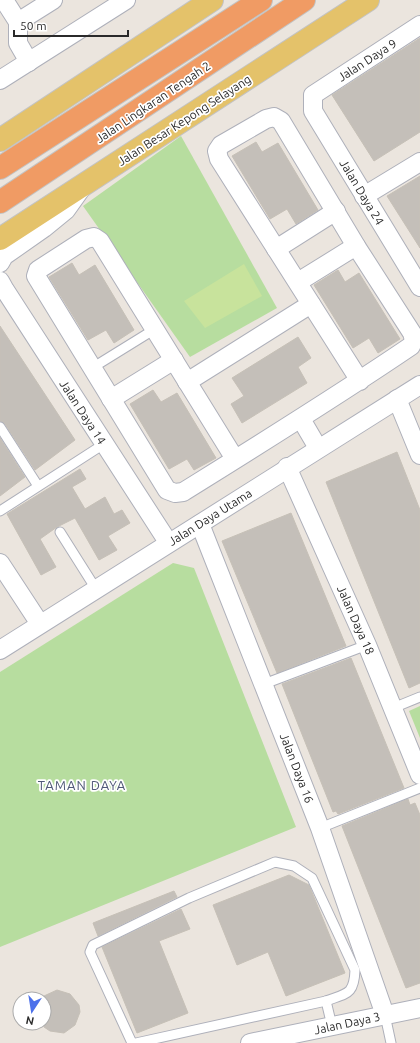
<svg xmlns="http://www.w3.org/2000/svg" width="420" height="1043" font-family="Ubuntu,sans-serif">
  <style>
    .green { fill: #b7dd9f }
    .pitch { fill: #c8e39c }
    .building { fill: #c4bfb9; stroke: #c6c0b7 }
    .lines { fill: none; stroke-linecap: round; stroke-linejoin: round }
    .lane-casing { stroke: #aeb0ba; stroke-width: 11 }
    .street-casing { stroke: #aeb0ba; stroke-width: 20 }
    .primary-casing { stroke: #c3c3c3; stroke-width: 24 }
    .highway-casing { stroke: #c3c3c3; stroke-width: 24 }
    .lane { stroke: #fff; stroke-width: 9 }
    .street { stroke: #fff; stroke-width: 18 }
    .primary { stroke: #e4c26a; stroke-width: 22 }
    .highway { stroke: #f09b64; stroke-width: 22 }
    .labels { text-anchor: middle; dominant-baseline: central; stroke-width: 3.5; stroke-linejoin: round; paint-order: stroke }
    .street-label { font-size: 12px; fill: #2a2a2a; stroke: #fff }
    .neighbourhood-label { font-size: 13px; letter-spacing: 1px; fill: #4f5877; stroke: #fff }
  </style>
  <rect width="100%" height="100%" fill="#ebe5de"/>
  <g class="green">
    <polygon points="181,136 277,308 190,357 83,206"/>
    <polygon points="173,563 194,568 296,827 0,947 0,672"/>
    <polygon points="420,706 420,738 409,711"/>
  </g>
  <polygon class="pitch" points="244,264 262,296 205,328 184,301"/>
  <g class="building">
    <polygon points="420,38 420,132 374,161 332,95"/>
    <polygon points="256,142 262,152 278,143 318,210 296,224 287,209 270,219 232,156"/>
    <polygon points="420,176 420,248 387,196"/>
    <polygon points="72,263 79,275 95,265 134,330 114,343 106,330 88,340 49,277"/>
    <polygon points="338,270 345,282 359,273 400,339 378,353 369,338 353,348 314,285"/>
    <polygon points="0,326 75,440 35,470 5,424 0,421"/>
    <polygon points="298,337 311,358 298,367 307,383 242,423 231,404 244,396 232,378"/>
    <polygon points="153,390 161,402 177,393 216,458 194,470 187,459 169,469 130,404"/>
    <polygon points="0,438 25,477 0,496"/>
    <polygon points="397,452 420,510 420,683 409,688 326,482"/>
    <polygon points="80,469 86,479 72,487 85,509 105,497 114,514 122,510 130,523 108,536 117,550 99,560 75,518 57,527 40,539 56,567 41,575 7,514"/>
    <polygon points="291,513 346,646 277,673 222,541"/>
    <polygon points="351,658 404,788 338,814 336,811 333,812 282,684"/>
    <polygon points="408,799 410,805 415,803 420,815 420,983 406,988 342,826"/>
    <polygon points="289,875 309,885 345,973 286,996 268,952 237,965 213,905"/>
    <polygon points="174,891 177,897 98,936 93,923"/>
    <polygon points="181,909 190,929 159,941 188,1013 137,1033 102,947"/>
    <polygon points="57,990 70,994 79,1005 80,1012 75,1025 64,1033 50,1031 44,1027 44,996"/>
  </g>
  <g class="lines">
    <g class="lane-casing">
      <g id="lane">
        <polyline points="92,368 155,329"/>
        <polyline points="0,427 38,486"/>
        <polyline points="0,511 104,444"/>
        <polyline points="60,532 96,589"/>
        <polyline points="264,684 367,645"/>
        <polyline points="393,708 420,697"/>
        <polyline points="320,828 420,788"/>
        <polyline points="326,1001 332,1026"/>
        <polyline points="385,1015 391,1043"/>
        <path d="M132,1043L90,952L93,945L189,898L275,862L294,866L312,878L355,970C354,995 347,993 326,1001L136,1043"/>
      </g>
    </g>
    <g class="street-casing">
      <g id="street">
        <polyline points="4,0 18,22 18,43 29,62"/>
        <polyline points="18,22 53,0"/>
        <polyline points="420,25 313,95 313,111 420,287"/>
        <polyline points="0,80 126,0"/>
        <polyline points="364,196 420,162"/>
        <polyline points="276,249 336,211"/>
        <polyline points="0,263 4,256 44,228 66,210 81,189"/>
        <polyline points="0,281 5,290 168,542"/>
        <polyline points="298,282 356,246"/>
        <polyline points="187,382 311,304"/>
        <polyline points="111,399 174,360"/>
        <polyline points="397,399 420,455"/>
        <polyline points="301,419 318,448"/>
        <path d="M235,459L100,241L94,237L86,239L38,270L36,276L167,490L175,493L183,492C260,444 336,397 411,346L414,340L412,333L356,246L281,121L274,117L266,119L221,145L217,151L219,159L360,381"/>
        <polyline points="287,467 367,645 420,775"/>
        <polyline points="200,524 320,828 385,1015"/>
        <polyline points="0,563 40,624"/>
        <polyline points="0,650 420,385"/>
        <polyline points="250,1043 420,1008"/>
      </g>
    </g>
    <g class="primary-casing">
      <g id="primary">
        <polyline points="0,140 212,0"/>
        <polyline points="0,239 368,0"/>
      </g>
    </g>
    <g class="highway-casing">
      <g id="highway">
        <polyline points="0,168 261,0"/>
        <polyline points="0,202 304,0"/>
      </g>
    </g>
    <use href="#lane" class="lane"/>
    <use href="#street" class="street"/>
    <use href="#primary" class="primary"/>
    <use href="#highway" class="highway"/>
  </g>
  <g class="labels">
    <g class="street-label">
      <text transform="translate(367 60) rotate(-33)">Jalan Daya 9</text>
      <text transform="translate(153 102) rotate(-34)">Jalan Lingkaran Tengah 2</text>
      <text transform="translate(184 120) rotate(-33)">Jalan Besar Kepong Selayang</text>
      <text transform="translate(362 192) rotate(59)">Jalan Daya 24</text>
      <text transform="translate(83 412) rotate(57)">Jalan Daya 14</text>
      <text transform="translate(210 517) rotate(-32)">Jalan Daya Utama</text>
      <text transform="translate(356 620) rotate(66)">Jalan Daya 18</text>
      <text transform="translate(297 768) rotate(69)">Jalan Daya 16</text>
      <text transform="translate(347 1023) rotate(-12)">Jalan Daya 3</text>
    </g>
    <g class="neighbourhood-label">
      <text x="82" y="785">TAMAN DAYA</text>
    </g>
  </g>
  <g transform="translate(32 1011) rotate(192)"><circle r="19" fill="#ffffff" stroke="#aaaaaa"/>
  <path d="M0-3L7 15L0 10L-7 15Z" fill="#4c70ea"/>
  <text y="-6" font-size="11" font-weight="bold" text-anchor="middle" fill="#2a2a2a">N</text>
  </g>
  <path d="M14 30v6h114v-6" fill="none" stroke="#2a2a2a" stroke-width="2"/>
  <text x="20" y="30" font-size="12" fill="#2a2a2a" stroke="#ffffff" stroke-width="3" paint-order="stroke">50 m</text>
</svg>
